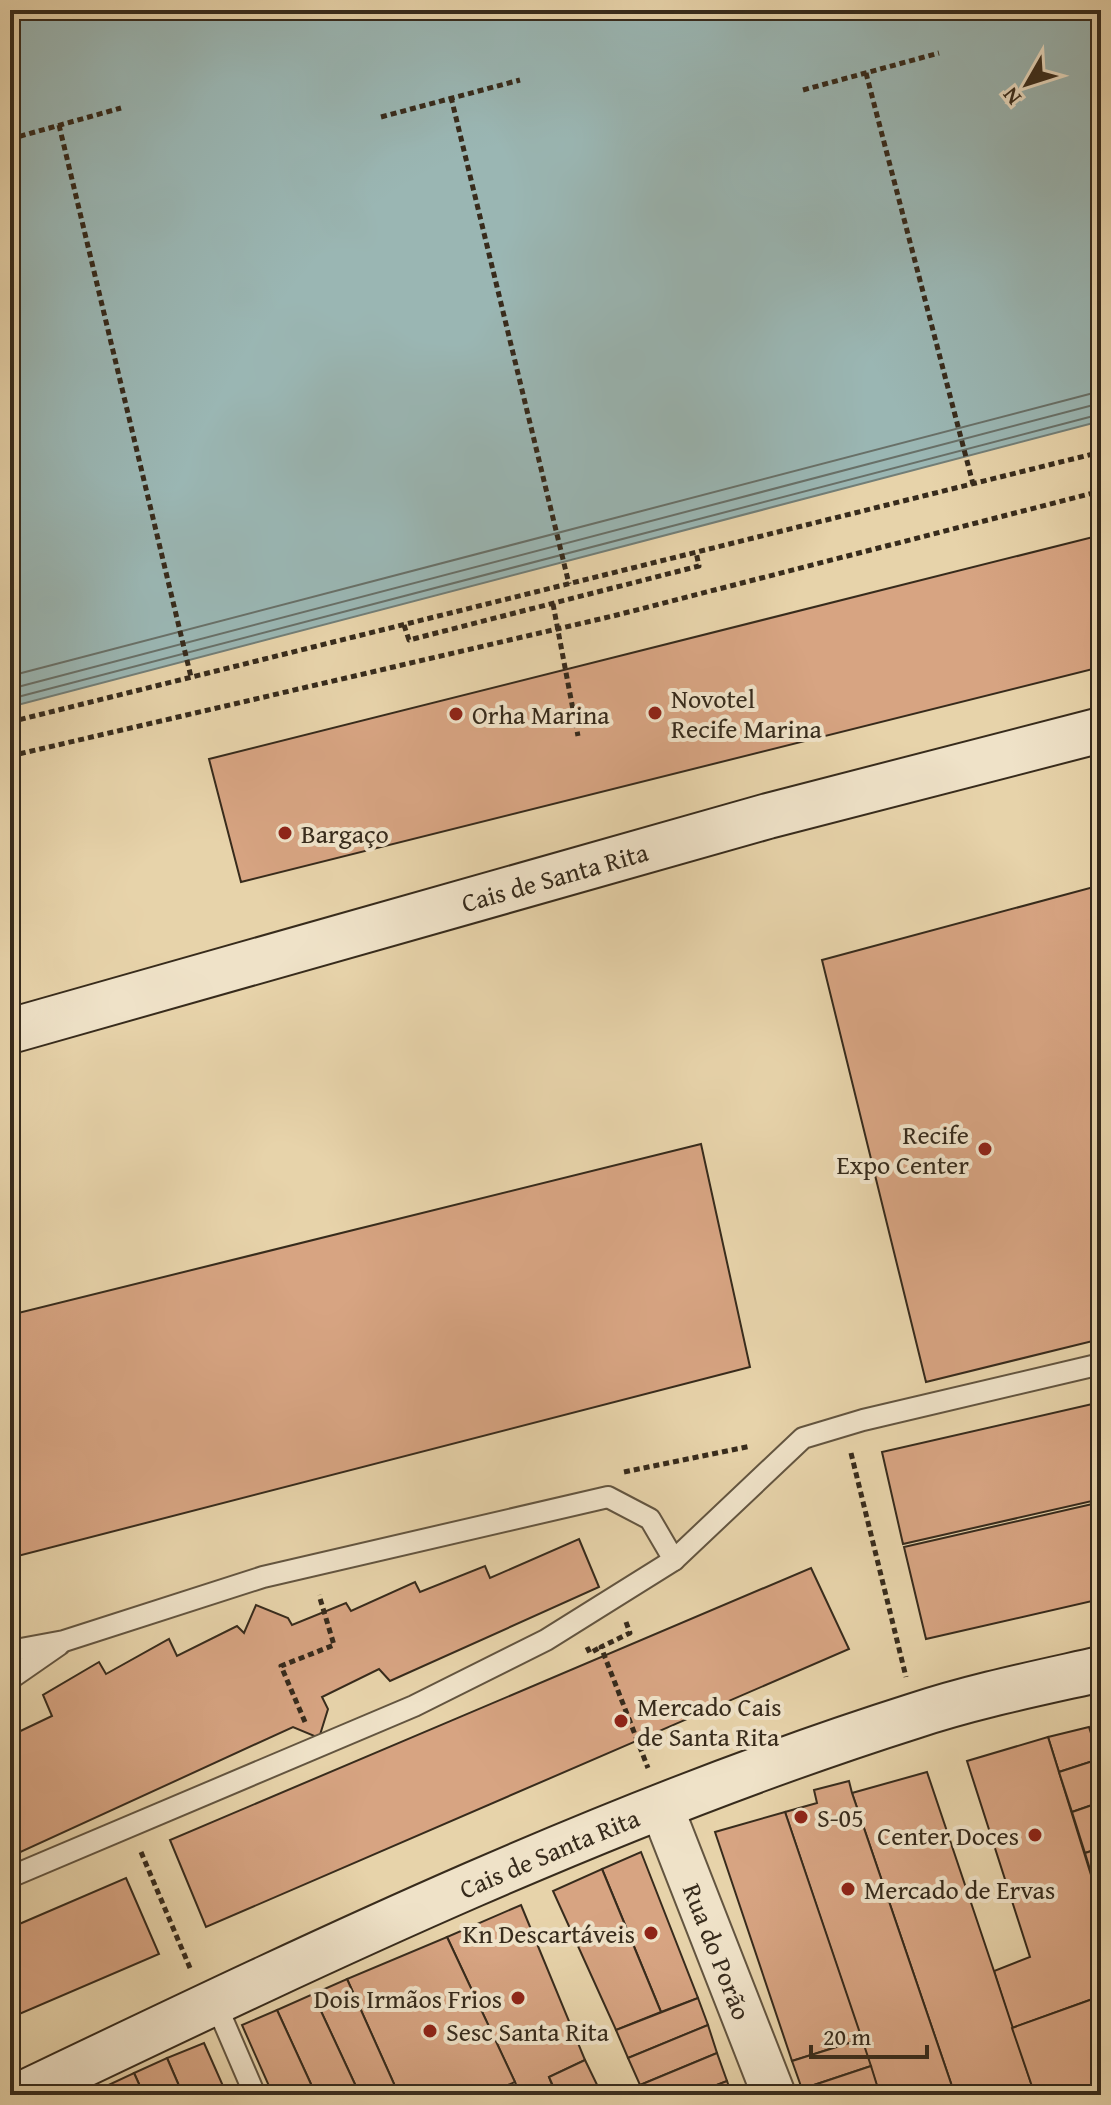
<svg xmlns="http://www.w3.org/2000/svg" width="1111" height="2105" font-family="'Gentium Book Plus',serif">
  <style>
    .water { fill: #9ab6b3; stroke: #727e77; stroke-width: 2 }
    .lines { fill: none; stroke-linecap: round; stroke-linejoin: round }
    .shore { stroke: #687068; stroke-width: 2 }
    .building { fill: #d7a482; stroke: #372b1c; stroke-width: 2 }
    .service-casing { stroke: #635540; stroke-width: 24 }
    .minor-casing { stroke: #635540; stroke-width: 46 }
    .secondary-casing { stroke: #372b1c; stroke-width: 48 }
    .path { stroke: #372b1c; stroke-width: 5; stroke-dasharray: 6 4; stroke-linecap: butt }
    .service { stroke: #efe2c8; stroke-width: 20 }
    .minor { stroke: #efe2c8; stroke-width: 42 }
    .secondary { stroke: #efe2c8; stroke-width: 44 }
    .poi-dot { fill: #8f2418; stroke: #efe2c8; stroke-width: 3 }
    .labels { text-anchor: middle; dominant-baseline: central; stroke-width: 8; stroke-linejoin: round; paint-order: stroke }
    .poi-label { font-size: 26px; fill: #372b1c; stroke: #efe2c8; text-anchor: start }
    .street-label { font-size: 26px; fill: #372b1c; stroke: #efe2c8 }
  </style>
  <rect width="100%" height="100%" fill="#e7d3aa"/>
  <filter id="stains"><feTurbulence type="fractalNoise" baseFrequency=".0025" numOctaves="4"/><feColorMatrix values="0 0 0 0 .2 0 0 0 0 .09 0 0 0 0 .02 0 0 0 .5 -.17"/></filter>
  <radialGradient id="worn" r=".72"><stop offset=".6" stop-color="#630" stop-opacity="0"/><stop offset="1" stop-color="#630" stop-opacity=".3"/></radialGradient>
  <polygon class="water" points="10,10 1101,10 1101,421 10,707"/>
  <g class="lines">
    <g class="shore">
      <polyline points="10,676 1101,391"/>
      <polyline points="10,689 1101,403"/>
      <polyline points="10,699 1101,414"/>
    </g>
  </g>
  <g class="building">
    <polygon points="1101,535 1101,667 241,882 209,759"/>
    <polygon points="1101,885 1101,1339 926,1382 822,960"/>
    <polygon points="701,1144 750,1367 10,1558 10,1315"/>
    <polygon points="1101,1402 1101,1499 903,1544 882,1452"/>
    <polygon points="1101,1502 1101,1599 926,1639 904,1547"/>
    <polygon points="579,1539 599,1587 390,1681 379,1669 322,1697 328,1709 319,1738 293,1727 14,1855 10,1847 10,1736 52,1716 43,1695 99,1662 106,1674 169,1639 177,1656 237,1626 244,1633 256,1605 288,1618 292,1625 346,1603 351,1611 415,1582 420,1592 485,1566 490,1578"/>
    <polygon points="811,1568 849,1649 206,1927 170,1840"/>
    <polygon points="1089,1727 1099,1759 1059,1772 1048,1737"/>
    <polygon points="1048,1737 1101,1907 1101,1996 1012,2028 994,1971 1030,1957 967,1761"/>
    <polygon points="1099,1759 1101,1802 1072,1812 1059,1772"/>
    <polygon points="927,1772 994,1971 1035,2095 955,2095 852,1793"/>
    <polygon points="849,1781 852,1793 955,2095 880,2095 785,1812 817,1803 814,1790"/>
    <polygon points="1101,1802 1101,1848 1085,1853 1072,1812"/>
    <polygon points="785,1812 862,2039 792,2061 715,1832"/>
    <polygon points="1101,1848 1101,1895 1098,1896 1085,1853"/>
    <polygon points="641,1852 698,1998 661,2012 602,1869"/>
    <polygon points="602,1869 661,2012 616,2030 553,1891"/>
    <polygon points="126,1878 159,1954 10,2018 10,1928"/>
    <polygon points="521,1905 585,2060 549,2077 556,2095 521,2095 447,1937"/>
    <polygon points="447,1937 515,2082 485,2095 399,2095 347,1979"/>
    <polygon points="347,1979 399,2095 360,2095 313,1994"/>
    <polygon points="313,1994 360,2095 316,2095 277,2010"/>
    <polygon points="1101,1996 1101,2095 1035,2095 1012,2028"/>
    <polygon points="698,1998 708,2025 628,2058 616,2030"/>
    <polygon points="277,2010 316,2095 273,2095 242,2025"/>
    <polygon points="708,2025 717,2053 640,2085 628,2058"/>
    <polygon points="862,2039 871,2066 802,2089 792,2061"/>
    <polygon points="204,2043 227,2095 183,2095 167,2058"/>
    <polygon points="717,2053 727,2081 691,2095 645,2095 640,2085"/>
    <polygon points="167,2058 183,2095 144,2095 134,2073"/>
    <polygon points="585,2060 602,2095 557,2095 549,2077"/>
    <polygon points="871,2066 880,2095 804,2095 802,2089"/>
    <polygon points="134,2073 144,2095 105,2095 102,2088"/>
    <polygon points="727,2081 732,2095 691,2095"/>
  </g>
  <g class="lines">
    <g class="service-casing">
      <g id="service">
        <polyline points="10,1651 64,1641 263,1577 608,1497 650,1519 674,1560"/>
        <polyline points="10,1679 59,1645"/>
        <polyline points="10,1877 414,1706 546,1640 674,1560 803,1438 863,1420 1101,1364"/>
        <polyline points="215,2002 255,2095"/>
      </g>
    </g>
    <g class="minor-casing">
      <g id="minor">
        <path id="s1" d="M661,1806L774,2095"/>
      </g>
    </g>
    <g class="secondary-casing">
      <g id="secondary">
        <path id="s2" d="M10,1031L768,816L1101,730"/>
        <path id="s3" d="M20,2095C311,1956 605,1814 914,1716C974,1696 1039,1683 1101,1669"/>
      </g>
    </g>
    <g class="path">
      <polyline points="866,73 973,484"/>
      <polyline points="803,90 939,53"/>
      <polyline points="451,97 569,584"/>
      <polyline points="381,117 520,80"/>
      <polyline points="59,125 191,677"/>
      <polyline points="10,139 121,108"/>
      <polyline points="553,604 578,736"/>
      <polyline points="404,625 409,640 699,566 696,552"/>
      <polyline points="10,722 1101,452"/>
      <polyline points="10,756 613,616 1101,491"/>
      <polyline points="851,1453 906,1677"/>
      <polyline points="624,1472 751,1446"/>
      <polyline points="626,1622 630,1633 601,1647 648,1768"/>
      <polyline points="587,1647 590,1653 601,1647"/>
      <polyline points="305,1722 281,1666 334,1645 319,1595"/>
      <polyline points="141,1852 190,1968"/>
    </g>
    <use href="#service" class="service"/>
    <use href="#minor" class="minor"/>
    <use href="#secondary" class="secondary"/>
  </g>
  <g class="poi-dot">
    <circle cx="655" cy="713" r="8"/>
    <circle cx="456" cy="714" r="8"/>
    <circle cx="285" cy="833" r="8"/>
    <circle cx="985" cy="1149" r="8"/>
    <circle cx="621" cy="1721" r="8"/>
    <circle cx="801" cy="1817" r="8"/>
    <circle cx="1035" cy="1835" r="8"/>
    <circle cx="848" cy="1889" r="8"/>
    <circle cx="651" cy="1933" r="8"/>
    <circle cx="518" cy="1998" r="8"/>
    <circle cx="430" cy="2031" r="8"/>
  </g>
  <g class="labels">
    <g class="poi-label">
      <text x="671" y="698">Novotel<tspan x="671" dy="30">Recife Marina</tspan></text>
      <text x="472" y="714">Orha Marina</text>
      <text x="301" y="833">Bargaço</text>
      <text x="969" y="1134" text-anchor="end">Recife<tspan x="969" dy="30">Expo Center</tspan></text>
      <text x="637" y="1706">Mercado Cais<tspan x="637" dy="30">de Santa Rita</tspan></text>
      <text x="817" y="1817">S-05</text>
      <text x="1019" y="1835" text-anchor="end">Center Doces</text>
      <text x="864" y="1889">Mercado de Ervas</text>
      <text x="635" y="1933" text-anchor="end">Kn Descartáveis</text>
      <text x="502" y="1998" text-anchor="end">Dois Irmãos Frios</text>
      <text x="446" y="2031">Sesc Santa Rita</text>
    </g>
    <g class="street-label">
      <text stroke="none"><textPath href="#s2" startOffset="566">Cais de Santa Rita</textPath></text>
      <text stroke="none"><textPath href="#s3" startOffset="582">Cais de Santa Rita</textPath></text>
      <text stroke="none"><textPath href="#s1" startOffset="156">Rua do Porão</textPath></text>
    </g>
  </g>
  <rect width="1111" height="2105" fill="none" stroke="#e7d3aa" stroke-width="40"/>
  <rect x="12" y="12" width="1087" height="2081" fill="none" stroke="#372b1c" stroke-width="4"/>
  <rect x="20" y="20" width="1071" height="2065" fill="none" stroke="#372b1c" stroke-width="2"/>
  <g transform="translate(1027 84) rotate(231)" stroke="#efe2c8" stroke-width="6" paint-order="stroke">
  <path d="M0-6L14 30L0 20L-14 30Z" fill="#372b1c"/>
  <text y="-12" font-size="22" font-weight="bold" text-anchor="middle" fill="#372b1c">N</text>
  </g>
  <path d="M811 2045v12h116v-12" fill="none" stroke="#372b1c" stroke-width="4"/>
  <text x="823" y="2045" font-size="24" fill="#372b1c" stroke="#efe2c8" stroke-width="6" paint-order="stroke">20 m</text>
  <rect width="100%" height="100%" filter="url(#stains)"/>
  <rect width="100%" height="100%" fill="url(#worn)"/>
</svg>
